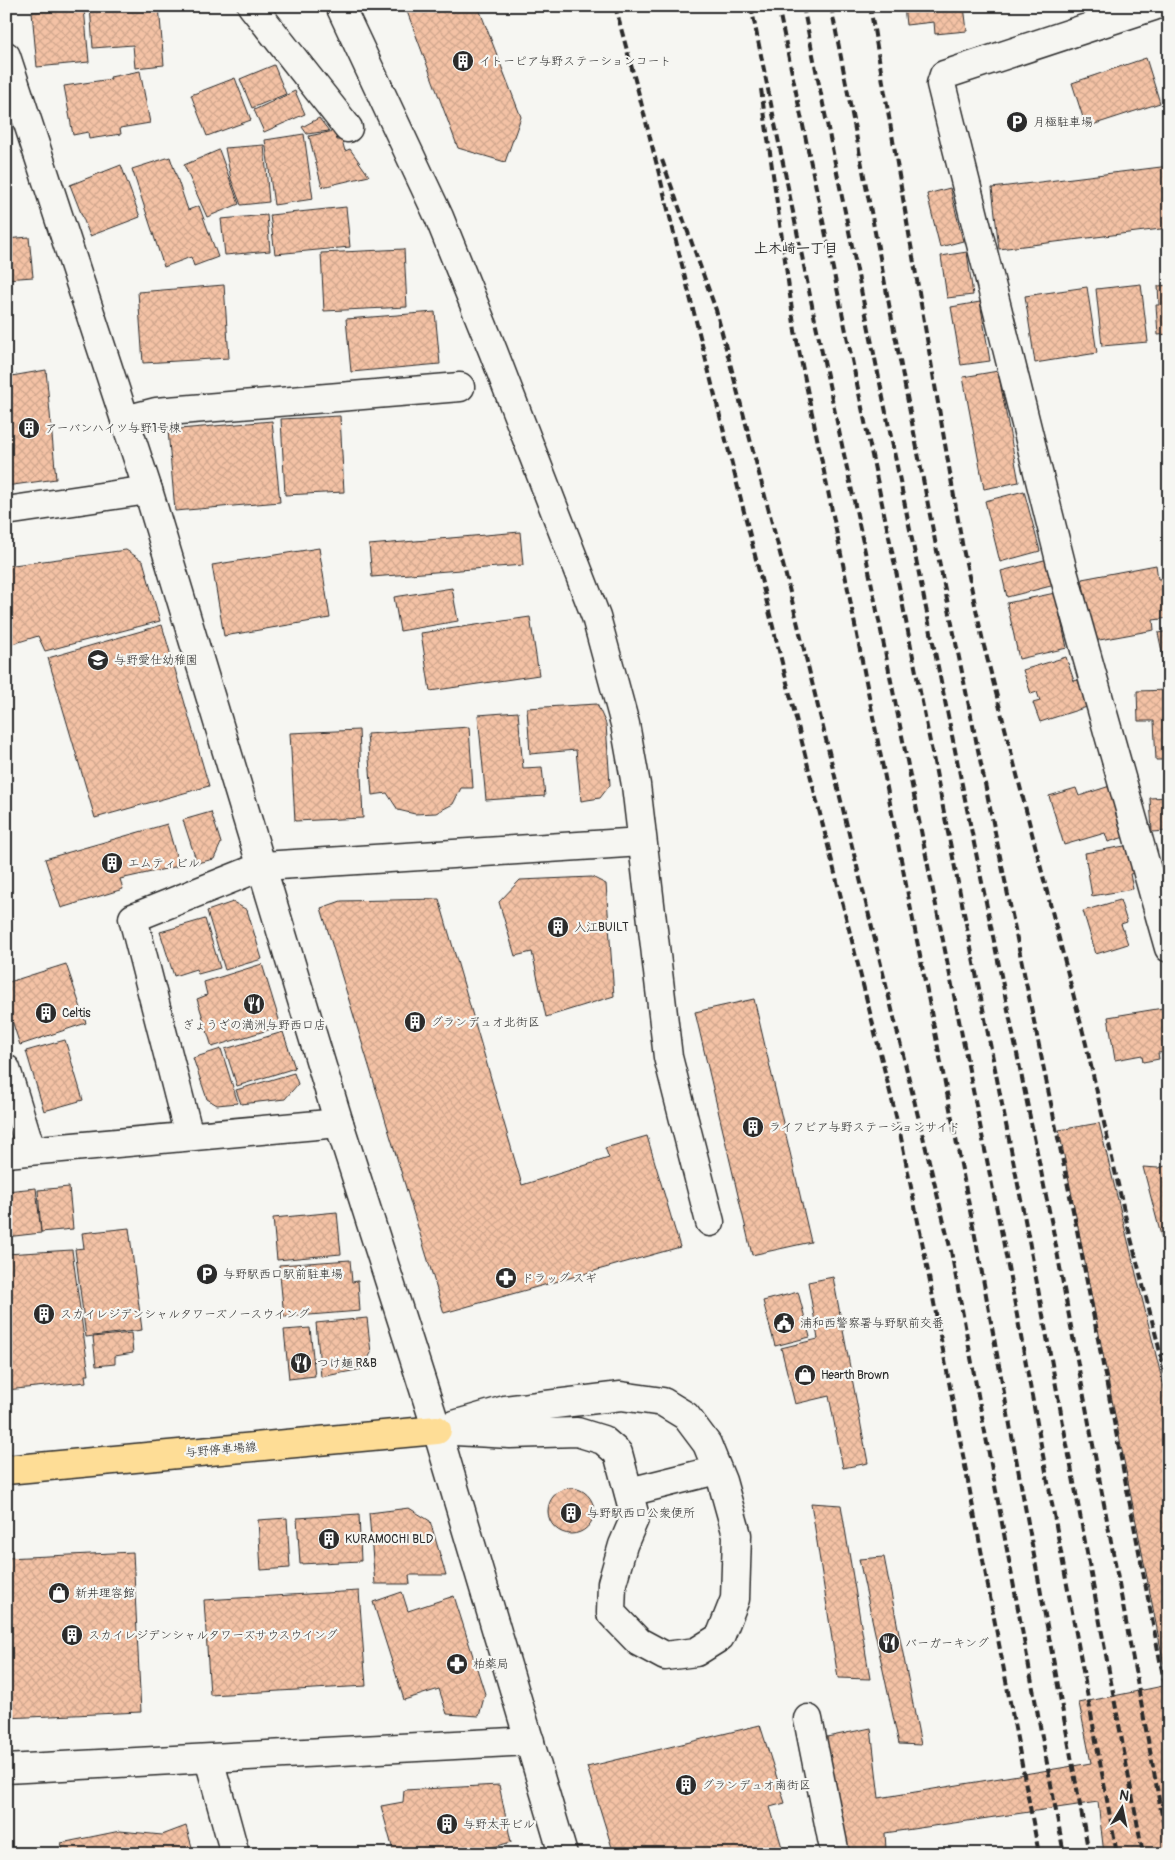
<svg xmlns="http://www.w3.org/2000/svg" width="1175" height="1860" font-family="Pangolin,'Klee One',sans-serif">
  <style>
    .building { fill: url(#building-cross-hatch); stroke: #2b2b2b }
    .lines { fill: none; stroke-linecap: round; stroke-linejoin: round }
    .minor-casing { stroke: #2b2b2b; stroke-width: 31 }
    .major-casing { stroke: #2b2b2b; stroke-width: 31 }
    .minor { stroke: #f6f6f2; stroke-width: 28 }
    .major { stroke: #fedd96; stroke-width: 28 }
    .rail { stroke: #2b2b2b; stroke-width: 4; stroke-dasharray: 8 4; stroke-linecap: butt }
    .labels { text-anchor: middle; dominant-baseline: central; stroke-width: 4.5; stroke-linejoin: round; paint-order: stroke }
    .poi-label { font-size: 12px; fill: #2b2b2b; stroke: #f6f6f2; text-anchor: start }
    .street-label { font-size: 12px; fill: #2b2b2b; stroke: #f6f6f2 }
    .neighbourhood-label { font-size: 14px; font-weight: bold; fill: #2b2b2b; stroke: #f6f6f2 }
  </style>
  <defs>
    <pattern id="building-cross-hatch" width="8" height="8" patternUnits="userSpaceOnUse" patternTransform="scale(1.25)"><rect width="8" height="8" fill="#f4c2a5"/><path d="M0 0l8 8M0 8l8-8" fill="none" stroke="#d1a78e"/></pattern>
  </defs>
  <rect width="100%" height="100%" fill="#f6f6f2"/>
  <filter id="ink" filterUnits="userSpaceOnUse"><feTurbulence type="fractalNoise" baseFrequency=".02" numOctaves="2"/><feDisplacementMap in="SourceGraphic" scale="10" xChannelSelector="R" yChannelSelector="G"/><feConvolveMatrix kernelMatrix="1 2 1 2 8 2 1 2 1" color-interpolation-filters="sRGB"/></filter>
  <g filter="url(#ink)">
    <g class="building">
      <polygon points="90,6 159,6 164,65 135,68 133,45 93,48"/>
      <polygon points="405,6 478,6 521,117 505,162 458,148"/>
      <polygon points="904,6 964,6 967,31 935,34 934,22 906,25"/>
      <polygon points="84,8 89,62 37,67 32,12"/>
      <polygon points="1146,58 1160,103 1086,127 1072,83"/>
      <polygon points="274,65 286,94 252,108 240,79"/>
      <polygon points="140,71 150,123 120,128 121,134 89,139 88,132 73,135 64,86 111,79 110,77"/>
      <polygon points="235,78 251,120 207,136 191,95"/>
      <polygon points="295,91 305,114 264,132 254,110"/>
      <polygon points="319,118 329,131 307,134 302,127"/>
      <polygon points="334,131 337,140 342,140 345,151 350,149 369,176 322,187 309,136"/>
      <polygon points="304,134 313,199 274,205 265,140"/>
      <polygon points="264,145 269,202 241,205 231,179 225,148"/>
      <polygon points="219,150 239,204 207,217 184,165"/>
      <polygon points="170,157 188,210 199,206 218,257 194,266 191,257 164,267 132,169"/>
      <polygon points="121,165 140,217 90,236 70,185"/>
      <polygon points="1169,166 1169,228 999,249 992,188"/>
      <polygon points="950,188 963,241 940,247 927,194"/>
      <polygon points="346,207 350,247 275,254 270,215"/>
      <polygon points="267,215 270,251 225,255 221,219"/>
      <polygon points="29,237 33,277 6,279 6,239"/>
      <polygon points="404,249 407,307 324,311 321,253"/>
      <polygon points="967,252 973,295 947,298 941,256"/>
      <polygon points="1141,284 1148,342 1102,346 1096,289"/>
      <polygon points="224,285 229,358 143,363 138,292"/>
      <polygon points="1169,285 1169,334 1158,335 1156,305 1159,305 1158,286"/>
      <polygon points="1087,287 1097,353 1035,363 1025,296"/>
      <polygon points="980,302 990,361 961,365 951,307"/>
      <polygon points="435,312 440,364 351,372 346,319"/>
      <polygon points="46,370 56,479 6,486 6,377"/>
      <polygon points="998,371 1019,482 984,489 963,377"/>
      <polygon points="340,416 344,492 285,495 281,419"/>
      <polygon points="272,421 280,502 175,511 168,430"/>
      <polygon points="1024,491 1040,551 1000,562 985,501"/>
      <polygon points="520,532 523,565 372,577 369,545"/>
      <polygon points="319,548 330,618 224,636 212,565"/>
      <polygon points="126,550 143,561 160,621 45,651 38,636 6,646 6,566"/>
      <polygon points="1048,559 1055,585 1007,597 1001,571"/>
      <polygon points="1156,565 1158,579 1164,578 1169,602 1169,618 1153,620 1154,630 1094,641 1082,579"/>
      <polygon points="452,588 458,621 400,631 394,597"/>
      <polygon points="1055,593 1067,648 1019,659 1007,603"/>
      <polygon points="530,617 539,675 430,691 421,633"/>
      <polygon points="162,625 209,786 95,818 48,658"/>
      <polygon points="1169,631 1169,655 1163,656 1158,633"/>
      <polygon points="1066,657 1074,681 1078,680 1087,707 1040,722 1033,703 1040,701 1037,692 1031,694 1023,670"/>
      <polygon points="1169,690 1169,760 1156,760 1154,721 1138,721 1137,691"/>
      <polygon points="597,704 606,724 610,785 600,798 581,801 576,750 530,754 527,708"/>
      <polygon points="518,712 523,768 542,767 545,796 486,800 478,715"/>
      <polygon points="469,727 473,788 461,788 453,804 436,813 415,814 398,810 387,793 372,795 367,734"/>
      <polygon points="359,730 363,818 295,821 290,733"/>
      <polygon points="1113,785 1128,836 1108,842 1105,833 1064,845 1049,796 1076,788 1079,796"/>
      <polygon points="1169,797 1169,831 1152,832 1150,798"/>
      <polygon points="211,812 221,843 214,859 197,863 183,820"/>
      <polygon points="167,824 179,866 120,879 123,889 61,908 45,859"/>
      <polygon points="1130,845 1135,873 1130,874 1133,889 1092,896 1085,853"/>
      <polygon points="592,877 606,884 614,996 546,1017 532,952 515,956 499,902 520,880"/>
      <polygon points="439,899 522,1185 609,1158 605,1148 647,1136 680,1247 444,1313 321,908 341,901"/>
      <polygon points="1120,900 1127,922 1121,924 1128,944 1096,954 1083,911"/>
      <polygon points="233,902 247,910 262,959 225,970 207,911"/>
      <polygon points="205,919 220,968 198,974 196,969 174,976 160,932"/>
      <polygon points="66,964 86,1023 20,1045 6,1002 6,983"/>
      <polygon points="262,964 281,1026 212,1047 197,999 207,995 204,982"/>
      <polygon points="754,999 811,1242 752,1255 695,1012"/>
      <polygon points="1169,1007 1169,1059 1168,1052 1158,1053 1159,1059 1143,1062 1142,1055 1115,1060 1108,1017"/>
      <polygon points="283,1032 295,1068 237,1086 225,1049"/>
      <polygon points="65,1040 83,1100 44,1111 26,1051"/>
      <polygon points="221,1049 238,1103 217,1105 207,1099 193,1058"/>
      <polygon points="294,1073 298,1084 285,1099 241,1104 236,1090"/>
      <polygon points="1099,1123 1169,1408 1169,1854 1104,1854 1098,1802 885,1833 886,1849 846,1853 822,1738 871,1728 879,1798 1091,1763 1079,1703 1168,1685 1059,1130"/>
      <polygon points="1169,1165 1169,1246 1164,1247 1143,1167 1158,1168"/>
      <polygon points="69,1187 73,1229 41,1232 38,1190"/>
      <polygon points="36,1188 41,1233 6,1237 6,1191"/>
      <polygon points="337,1212 341,1254 277,1260 273,1218"/>
      <polygon points="129,1228 142,1330 86,1337 75,1249 84,1248 82,1233"/>
      <polygon points="72,1250 89,1375 85,1375 86,1382 6,1390 6,1254"/>
      <polygon points="350,1260 352,1282 358,1281 360,1311 284,1317 279,1265"/>
      <polygon points="833,1277 868,1463 843,1468 829,1396 795,1404 781,1348 818,1339 808,1282"/>
      <polygon points="798,1292 810,1337 775,1346 763,1301"/>
      <polygon points="367,1318 371,1353 362,1369 321,1377 316,1323"/>
      <polygon points="310,1328 315,1376 289,1379 284,1330"/>
      <polygon points="131,1333 133,1353 115,1356 115,1364 96,1366 93,1337"/>
      <circle cx="571" cy="1511" r="23"/>
      <polygon points="811,1503 841,1505 870,1679 838,1678"/>
      <polygon points="409,1508 430,1521 446,1575 409,1575 410,1584 375,1584 369,1513"/>
      <polygon points="359,1514 361,1561 300,1564 297,1518"/>
      <polygon points="287,1518 290,1568 261,1570 258,1520"/>
      <polygon points="133,1552 141,1712 6,1718 6,1558"/>
      <polygon points="884,1557 921,1745 899,1744 859,1559"/>
      <polygon points="359,1591 366,1686 210,1695 204,1600"/>
      <polygon points="402,1592 408,1611 454,1596 485,1694 479,1716 447,1714 439,1689 404,1700 373,1602"/>
      <polygon points="760,1725 785,1803 770,1807 784,1854 614,1854 587,1767"/>
      <polygon points="499,1785 511,1842 470,1854 394,1854 381,1806 403,1802 404,1790"/>
      <polygon points="186,1826 194,1854 64,1854 61,1843 120,1831 162,1835"/>
    </g>
    <g class="lines">
      <g class="minor-casing">
        <g id="minor">
          <polyline points="252,6 348,128"/>
          <polyline points="340,6 439,217 493,351 596,617 625,724 636,785 668,1057 710,1222"/>
          <polyline points="1154,6 944,75 941,84 1062,568 1169,948"/>
          <polyline points="6,56 148,490 339,1123 437,1430 563,1854"/>
          <polyline points="125,420 156,412 460,387"/>
          <polyline points="6,511 148,490"/>
          <polyline points="6,1069 31,1150"/>
          <polyline points="189,1136 133,918 263,866 642,842"/>
          <polyline points="6,1153 339,1123"/>
          <polygon points="621,1396 663,1402 686,1416 707,1444 722,1481 737,1535 735,1599 720,1637 696,1652 665,1656 639,1642 611,1613 612,1583 623,1545 635,1517 618,1453 603,1440 577,1432 510,1434 437,1430 505,1410"/>
          <polyline points="629,1492 717,1470"/>
          <polyline points="808,1719 835,1854"/>
          <polyline points="209,1759 235,1854"/>
          <polyline points="6,1769 530,1741"/>
        </g>
      </g>
      <g class="major-casing">
        <polyline id="major" points="6,1470 437,1430"/>
      </g>
      <use href="#minor" class="minor"/>
      <use href="#major" class="major"/>
      <g class="rail">
        <polyline points="615,6 641,102 899,1128 925,1256 1039,1854"/>
        <polyline points="751,6 815,320 867,561 1003,1240 1117,1854"/>
        <polyline points="778,6 893,556 1028,1235 1143,1854"/>
        <polyline points="803,6 1053,1230 1169,1853"/>
        <polyline points="831,6 937,551 1076,1225 1169,1707"/>
        <polyline points="870,6 963,549 984,646 1086,1044 1125,1215 1169,1387"/>
        <polyline points="761,89 795,331 843,564 977,1246 1089,1854"/>
        <polyline points="662,160 716,310 786,576 951,1251 1064,1854"/>
      </g>
    </g>
  </g>
  <defs>
    <g id="building-disc" transform="scale(1.125)"><circle r="9.5" fill="#2b2b2b" stroke="#f6f6f2"/><path d="M-4-6H4V6H1V3H-1V6H-4ZM-2.5-4.3h1.7v1.8h-1.7ZM.8-4.3h1.7v1.8H.8ZM-2.5-1h1.7V.8h-1.7ZM.8-1h1.7V.8H.8Z" fill="#fff"/></g>
    <g id="parking-disc" transform="scale(1.125)"><circle r="9.5" fill="#2b2b2b" stroke="#f6f6f2"/><path d="M-3.5-5.5H1a3.5 3.5 0 0 1 0 7H-1V5.5H-3.5ZM-1-3.4V-.6H.8a1.4 1.4 0 0 0 0-2.8Z" fill="#fff"/></g>
    <g id="school-disc" transform="scale(1.125)"><circle r="9.5" fill="#2b2b2b" stroke="#f6f6f2"/><path d="M0-5L7-2L0 1L-7-2ZM-4 1L0 2.5L4 1V4Q0 6-4 4Z" fill="#fff"/></g>
    <g id="restaurant-disc" transform="scale(1.125)"><circle r="9.5" fill="#2b2b2b" stroke="#f6f6f2"/><path d="M-5-6h1v4h1v-4h1v4h1v-4h1v5L-1.5 .5V6h-2V.5L-5-1ZM5-6V6H3V1.5H1.5Q1.5-4 5-6Z" fill="#fff"/></g>
    <g id="pharmacy-disc" transform="scale(1.125)"><circle r="9.5" fill="#2b2b2b" stroke="#f6f6f2"/><path d="M-2-6h4v4h4v4h-4v4h-4v-4h-4v-4h4Z" fill="#fff"/></g>
    <g id="civic-disc" transform="scale(1.125)"><circle r="9.5" fill="#2b2b2b" stroke="#f6f6f2"/><path d="M-.6-6.5H3V-4.5H.6V-3L4-1V1h2V6H-6V1h2V-1L-.6-3ZM-1.2 2.5V6h2.4V2.5Z" fill="#fff"/></g>
    <g id="shop-disc" transform="scale(1.125)"><circle r="9.5" fill="#2b2b2b" stroke="#f6f6f2"/><path d="M-5-2.5h2.3a2.7 3.5 0 0 1 5.4 0H5L5.5 6h-11ZM-1.5-2.5h3a1.5 2.3 0 0 0-3 0Z" fill="#fff"/></g>
  </defs>
  <g fill-rule="evenodd">
    <use href="#building-disc" x="463" y="61"/>
    <use href="#parking-disc" x="1017" y="122"/>
    <use href="#building-disc" x="29" y="428"/>
    <use href="#school-disc" x="98" y="660"/>
    <use href="#building-disc" x="112" y="863"/>
    <use href="#building-disc" x="558" y="927"/>
    <use href="#restaurant-disc" x="254" y="1004"/>
    <use href="#building-disc" x="46" y="1013"/>
    <use href="#building-disc" x="415" y="1022"/>
    <use href="#building-disc" x="753" y="1127"/>
    <use href="#parking-disc" x="207" y="1274"/>
    <use href="#pharmacy-disc" x="506" y="1278"/>
    <use href="#building-disc" x="44" y="1314"/>
    <use href="#civic-disc" x="784" y="1323"/>
    <use href="#restaurant-disc" x="301" y="1363"/>
    <use href="#shop-disc" x="805" y="1375"/>
    <use href="#building-disc" x="571" y="1513"/>
    <use href="#building-disc" x="329" y="1539"/>
    <use href="#shop-disc" x="59" y="1593"/>
    <use href="#building-disc" x="72" y="1635"/>
    <use href="#restaurant-disc" x="889" y="1643"/>
    <use href="#pharmacy-disc" x="457" y="1664"/>
    <use href="#building-disc" x="686" y="1785"/>
    <use href="#building-disc" x="447" y="1824"/>
  </g>
  <g class="labels">
    <g class="poi-label">
      <text x="479" y="61">イトーピア与野ステーションコート</text>
      <text x="1033" y="122">月極駐車場</text>
      <text x="45" y="428">アーバンハイツ与野1号棟</text>
      <text x="114" y="660">与野愛仕幼稚園</text>
      <text x="128" y="863">エムティビル</text>
      <text x="574" y="927">入江BUILT</text>
      <text x="62" y="1013">Celtis</text>
      <text x="431" y="1022">グランデュオ北街区</text>
      <text x="254" y="1025" text-anchor="middle">ぎょうざの満洲与野西口店</text>
      <text x="769" y="1127">ライフピア与野ステーションサイド</text>
      <text x="223" y="1274">与野駅西口駅前駐車場</text>
      <text x="522" y="1278">ドラッグ スギ</text>
      <text x="60" y="1314">スカイレジデンシャルタワーズノースウイング</text>
      <text x="800" y="1323">浦和西警察署与野駅前交番</text>
      <text x="317" y="1363">つけ麺 R&amp;B</text>
      <text x="821" y="1375">Hearth Brown</text>
      <text x="587" y="1513">与野駅西口公衆便所</text>
      <text x="345" y="1539">KURAMOCHI BLD</text>
      <text x="75" y="1593">新井理容館</text>
      <text x="88" y="1635">スカイレジデンシャルタワーズサウスウイング</text>
      <text x="905" y="1643">バーガーキング</text>
      <text x="473" y="1664">柏薬局</text>
      <text x="702" y="1785">グランデュオ南街区</text>
      <text x="463" y="1824">与野太平ビル</text>
    </g>
    <g class="street-label">
      <text transform="translate(221 1450) rotate(-5)">与野停車場線</text>
    </g>
    <g class="neighbourhood-label">
      <text x="796" y="248">上木崎一丁目</text>
    </g>
  </g>
  <rect width="1175" height="1860" fill="none" stroke="#f6f6f2" stroke-width="25"/>
  <rect x="12" y="12" width="1150" height="1835" fill="none" stroke="#2b2b2b" stroke-width="2" filter="url(#ink)"/>
  <g transform="translate(1122 1808) rotate(10)" stroke="#f6f6f2" stroke-width="4" paint-order="stroke">
  <path d="M0-4L9 19L0 12L-9 19Z" fill="#2b2b2b"/>
  <text y="-8" font-size="14" font-weight="bold" text-anchor="middle" fill="#2b2b2b">N</text>
  </g>
</svg>
